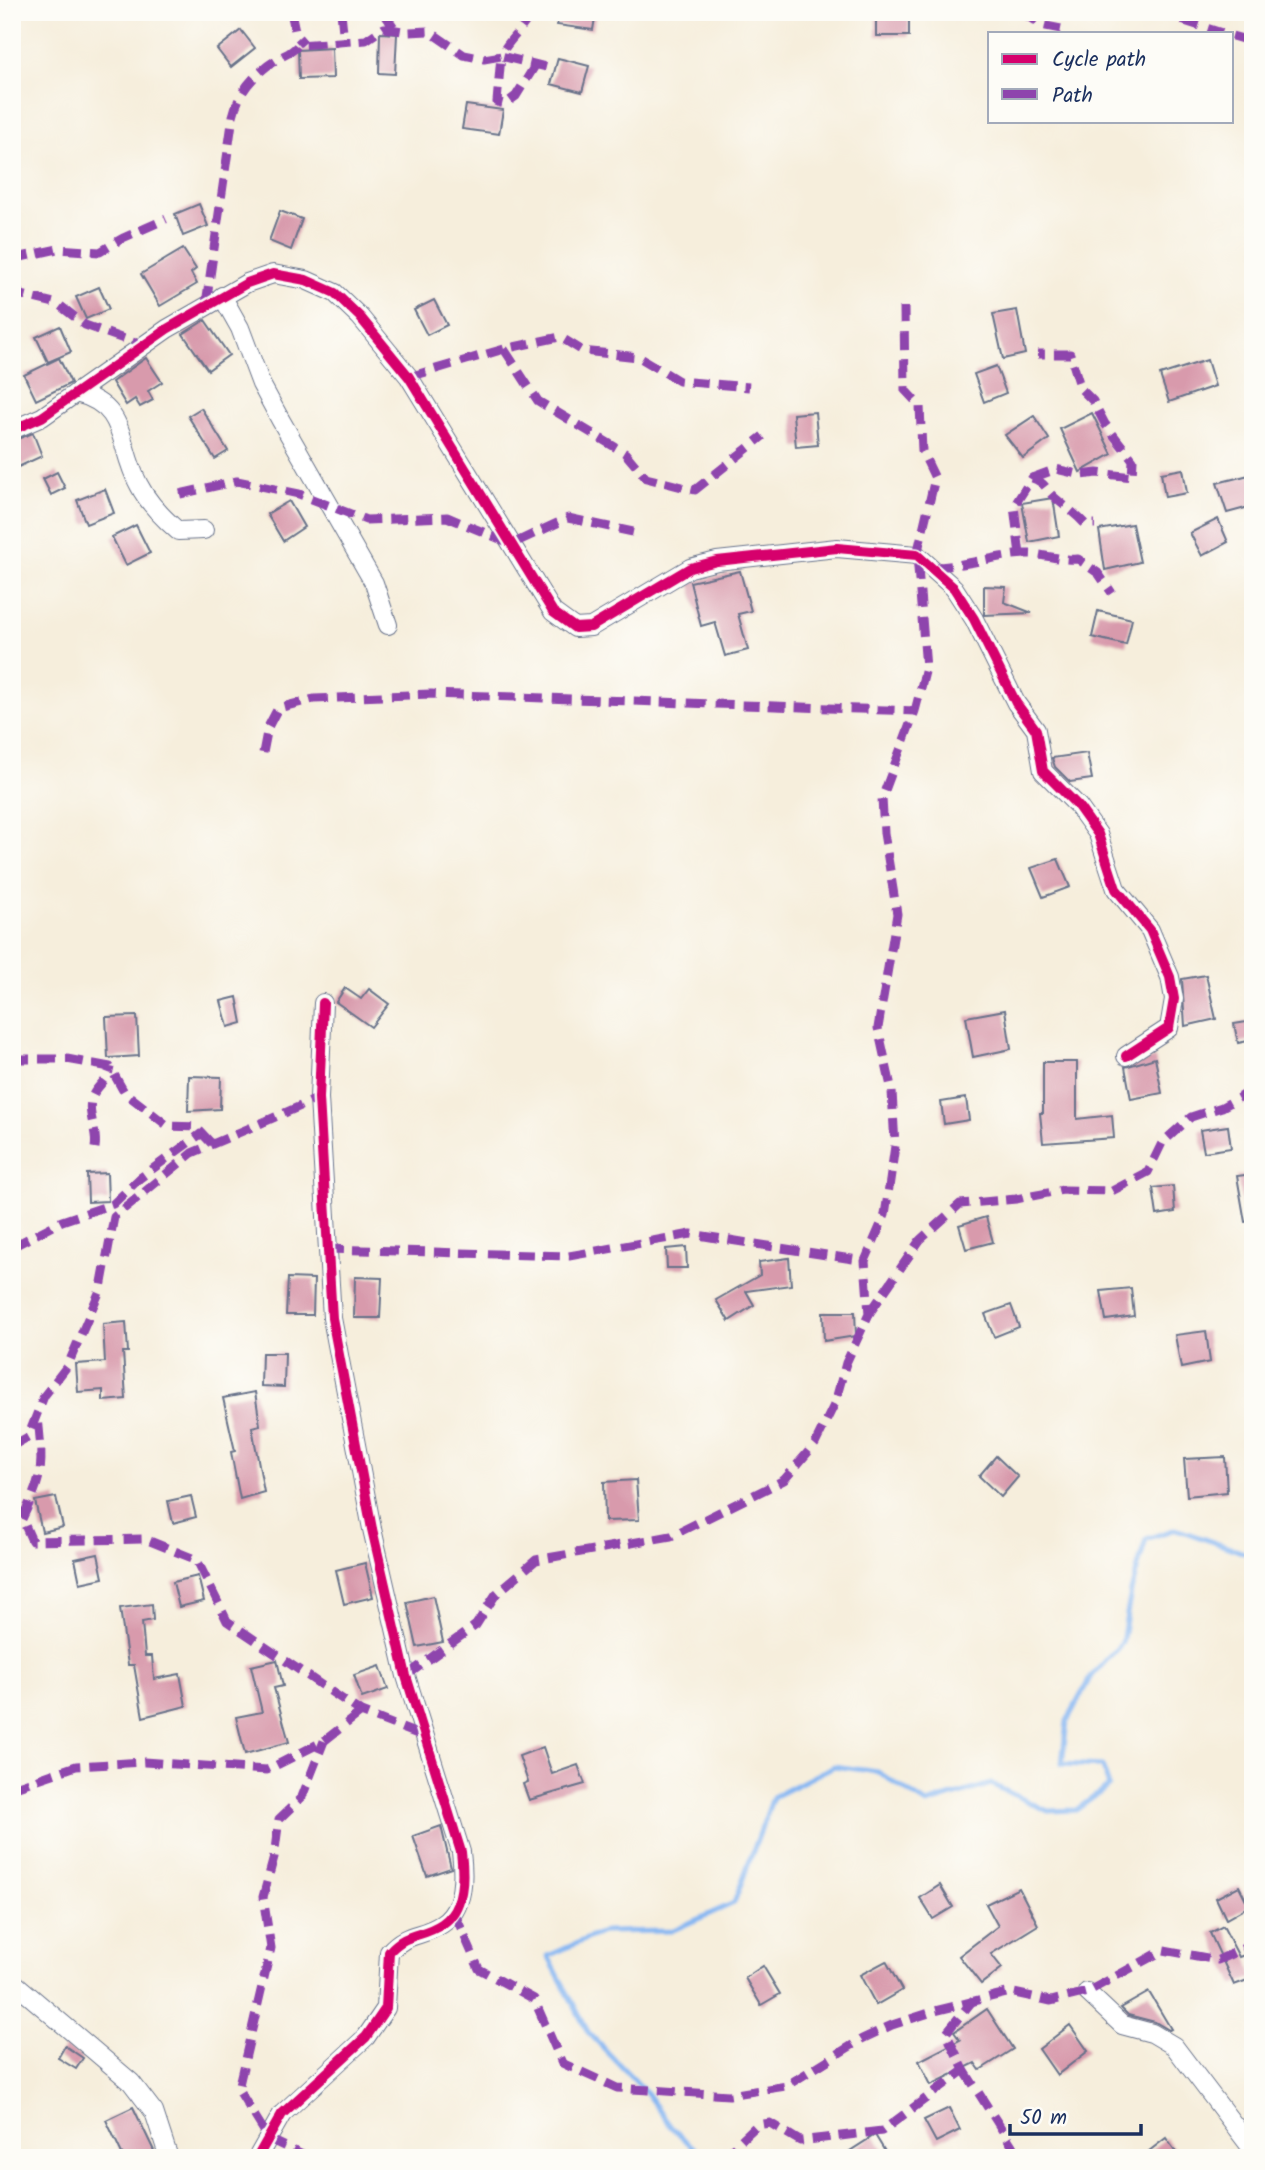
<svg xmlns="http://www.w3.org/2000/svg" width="1265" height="2170" font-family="Kalam,sans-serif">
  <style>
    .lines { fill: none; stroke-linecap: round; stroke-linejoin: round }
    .stream { stroke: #87b7f2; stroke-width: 5 }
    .building { fill: #d89aac }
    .street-casing { stroke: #68728a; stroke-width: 20 }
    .street { stroke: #fff; stroke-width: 18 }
    .quiet { stroke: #8e44ad; stroke-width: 9; stroke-dasharray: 18 9; stroke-linecap: butt }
    .cycleway-casing { stroke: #fdfcf7; stroke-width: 15 }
    .cycleway { stroke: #d6006c; stroke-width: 10 }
  </style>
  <rect width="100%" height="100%" fill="#fdfcf7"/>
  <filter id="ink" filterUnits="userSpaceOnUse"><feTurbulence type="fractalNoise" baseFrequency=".0143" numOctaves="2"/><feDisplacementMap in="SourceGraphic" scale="14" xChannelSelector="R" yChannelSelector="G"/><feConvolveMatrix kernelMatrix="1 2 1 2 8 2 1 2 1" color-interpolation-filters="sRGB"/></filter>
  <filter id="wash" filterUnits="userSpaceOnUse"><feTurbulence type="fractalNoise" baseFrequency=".00686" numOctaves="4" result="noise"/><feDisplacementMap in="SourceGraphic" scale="28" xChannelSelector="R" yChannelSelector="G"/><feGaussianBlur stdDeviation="1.57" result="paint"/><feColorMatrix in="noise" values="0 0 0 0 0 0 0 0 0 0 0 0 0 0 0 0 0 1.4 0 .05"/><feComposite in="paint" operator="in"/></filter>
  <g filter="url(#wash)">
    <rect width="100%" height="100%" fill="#f6eedc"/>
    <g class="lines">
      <polyline class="stream" points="705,2158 671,2127 644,2090 588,2032 548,1956 602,1932 671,1931 734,1903 773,1797 834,1766 878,1772 927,1804 991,1784 1048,1811 1076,1810 1109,1786 1102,1766 1062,1764 1067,1721 1090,1678 1122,1643 1131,1591 1146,1539 1176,1529 1253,1556"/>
    </g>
    <g id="blocks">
      <g class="building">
        <polygon points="559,12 596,12 593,30 557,25"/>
        <rect x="876" y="12" width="33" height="24"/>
        <polygon points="241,30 255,48 231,67 217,49"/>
        <polygon points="380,33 397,34 395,74 379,73"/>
        <polygon points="332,48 333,78 299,79 298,50"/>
        <polygon points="558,58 589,66 582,92 551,84"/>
        <polygon points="466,105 503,110 499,134 462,129"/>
        <polygon points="199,204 208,226 183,236 175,214"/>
        <polygon points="280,211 302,219 291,250 269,241"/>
        <polygon points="183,249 196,269 191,273 197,284 160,306 141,274"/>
        <polygon points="99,287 109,309 86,319 76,297"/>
        <polygon points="434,300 447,325 427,335 414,310"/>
        <polygon points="1017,310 1025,354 1003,359 993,314"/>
        <polygon points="205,320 229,355 208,370 183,334"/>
        <polygon points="60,326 71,352 48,362 36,337"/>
        <polygon points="59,358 71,383 36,400 24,375"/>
        <polygon points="146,358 162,382 148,391 153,400 140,407 135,399 126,405 112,382"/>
        <polygon points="1207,360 1215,386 1169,402 1160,375"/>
        <polygon points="996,366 1006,393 984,402 974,374"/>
        <polygon points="201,408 228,451 215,459 188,416"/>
        <polygon points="815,412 818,445 796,447 793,414"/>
        <polygon points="1092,413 1112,454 1080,472 1060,429"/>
        <polygon points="1034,416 1049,439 1023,458 1005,435"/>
        <polygon points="33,433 42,456 16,468 12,441"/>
        <polygon points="1183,469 1187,493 1165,497 1161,473"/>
        <polygon points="57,472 65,488 51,495 43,479"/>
        <polygon points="1253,474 1253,506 1227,513 1217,483"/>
        <polygon points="105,489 114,513 86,524 77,500"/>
        <polygon points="1053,498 1059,536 1029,542 1022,503"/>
        <polygon points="289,501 304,527 283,541 267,514"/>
        <polygon points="1218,519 1228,542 1202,556 1190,533"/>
        <polygon points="1132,524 1140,562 1105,570 1099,530"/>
        <polygon points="136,525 150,553 126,565 112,537"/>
        <polygon points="740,571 751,611 738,614 748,650 725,656 715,622 701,626 690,582"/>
        <polygon points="984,586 1006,587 1004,602 1032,613 984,615"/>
        <polygon points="1098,611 1132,619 1126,645 1092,637"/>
        <polygon points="1087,753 1092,779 1070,782 1055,767 1052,758"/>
        <polygon points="1058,859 1070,887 1043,897 1031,868"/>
        <polygon points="1206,975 1216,1019 1185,1026 1182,979"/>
        <polygon points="345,988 361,999 369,989 389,1004 371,1027 336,1002"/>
        <polygon points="237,997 242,1023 228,1027 221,1001"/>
        <polygon points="1005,1010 1011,1049 973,1057 966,1017"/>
        <polygon points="137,1016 139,1056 108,1058 106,1017"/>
        <polygon points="1253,1021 1253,1040 1238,1043 1234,1024"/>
        <polygon points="1155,1058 1162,1093 1131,1099 1125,1067"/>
        <polygon points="1043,1062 1077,1062 1077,1119 1112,1115 1114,1138 1043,1143 1040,1113 1043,1113"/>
        <polygon points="189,1076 221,1077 220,1109 188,1111"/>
        <polygon points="966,1098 969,1120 944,1124 941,1102"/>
        <polygon points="1228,1126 1231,1148 1204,1152 1200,1130"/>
        <polygon points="107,1173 108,1201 88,1202 87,1174"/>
        <polygon points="1253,1174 1253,1221 1245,1222 1237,1176"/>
        <polygon points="1173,1186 1175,1212 1157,1215 1153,1188"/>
        <polygon points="986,1217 993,1242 966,1249 959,1225"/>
        <polygon points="686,1247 687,1268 667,1268 666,1249"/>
        <polygon points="789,1258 791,1285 746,1291 754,1305 729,1321 716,1300 760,1275 759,1262"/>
        <polygon points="355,1277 382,1278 380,1318 354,1318"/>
        <polygon points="288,1278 314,1279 313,1315 286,1315"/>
        <polygon points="1131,1288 1134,1316 1106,1320 1101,1291"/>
        <polygon points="1011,1305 1019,1327 994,1337 985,1314"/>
        <polygon points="823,1312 855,1312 856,1336 824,1341"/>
        <polygon points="126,1322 128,1352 123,1352 126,1399 103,1401 103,1390 78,1392 76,1364 105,1362 103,1324"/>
        <polygon points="1206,1331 1210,1362 1181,1368 1175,1335"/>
        <polygon points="262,1353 285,1353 284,1387 261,1386"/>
        <polygon points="255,1392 260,1425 252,1427 264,1492 240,1499 231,1452 235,1451 223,1398"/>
        <polygon points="996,1456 1018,1477 1001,1497 979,1476"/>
        <polygon points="1225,1457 1227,1492 1187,1496 1184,1459"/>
        <polygon points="636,1480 639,1520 605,1521 604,1482"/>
        <polygon points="191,1496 196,1517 173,1523 168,1501"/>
        <polygon points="56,1497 63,1527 42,1532 35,1501"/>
        <polygon points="98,1554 103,1578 80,1583 75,1559"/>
        <polygon points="365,1563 373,1597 344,1604 336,1570"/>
        <polygon points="198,1576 204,1601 179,1607 173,1582"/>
        <polygon points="433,1596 443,1642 417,1647 407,1602"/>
        <polygon points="152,1604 153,1620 142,1622 145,1656 152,1656 154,1679 180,1674 186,1706 143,1717 134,1665 128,1665 120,1608"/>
        <polygon points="277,1660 283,1686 274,1688 289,1742 245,1754 236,1717 262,1712 251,1666"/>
        <polygon points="380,1666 388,1689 362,1698 354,1675"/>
        <polygon points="543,1747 552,1774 578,1765 585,1784 529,1800 523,1784 528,1782 519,1756"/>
        <polygon points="441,1826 451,1868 427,1876 413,1836"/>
        <polygon points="940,1885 953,1907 933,1919 920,1898"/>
        <polygon points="1239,1886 1249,1906 1226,1919 1216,1898"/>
        <polygon points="1019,1888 1038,1925 991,1954 1002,1968 981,1984 959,1956 998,1926 986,1904"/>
        <polygon points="1223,1926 1239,1957 1247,1954 1253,1978 1234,1985 1210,1933"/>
        <polygon points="886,1961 902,1990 876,2005 860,1975"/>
        <polygon points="763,1966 780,1994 761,2005 745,1978"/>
        <polygon points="1149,1992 1171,2029 1169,2030 1155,2022 1128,2015 1121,2008"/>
        <polygon points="987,2009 1013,2049 980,2070 975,2063 931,2085 919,2061 960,2040 954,2032"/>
        <polygon points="1070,2025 1088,2051 1057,2075 1039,2049"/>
        <polygon points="65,2046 83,2058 76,2069 58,2058"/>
        <polygon points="133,2107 155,2153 157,2158 124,2158 106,2120"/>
        <polygon points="949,2108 960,2130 936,2142 924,2120"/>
        <polygon points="875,2135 889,2158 839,2158"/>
        <polygon points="1166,2138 1176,2152 1169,2158 1140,2158"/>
      </g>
    </g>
  </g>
  <g filter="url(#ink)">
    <use href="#blocks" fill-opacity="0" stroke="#68728a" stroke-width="2"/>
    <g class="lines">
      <g class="street-casing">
        <g id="street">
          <polyline points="222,296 240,328 261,384 280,419 374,583 388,625"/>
          <path d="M76,393C129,406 117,445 139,485C148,503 163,518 178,531L204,530"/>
          <polyline points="12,430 42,417 167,329 247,283 273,274 306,280 335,293 360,317 409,377 553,612 575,628 591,627 690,568 717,561 837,548 917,555 954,588 974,619 1016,703 1036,730 1043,771 1078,806 1098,834 1116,889 1150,930 1170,977 1174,999 1169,1028 1126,1056"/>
          <polyline points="12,1981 131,2082 154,2112 169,2158"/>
          <polyline points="1087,1992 1122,2025 1152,2033 1174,2046 1253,2150"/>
          <path d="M257,2158L282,2114L366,2037L386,2008L389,1952C408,1931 421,1938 442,1924C465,1909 464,1876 461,1852L406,1676L372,1529L332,1318L319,1098L323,1003"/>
        </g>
      </g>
      <use href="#street" class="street"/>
      <g class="quiet">
        <polyline points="291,12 296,35 304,44"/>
        <polyline points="341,12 344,42"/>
        <polyline points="383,12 396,30"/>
        <polyline points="1022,12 1041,25 1061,29"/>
        <polyline points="1129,12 1169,16 1222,33"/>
        <polyline points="1232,36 1253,42"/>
        <polyline points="536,64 516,96 505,104 497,102 501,56 546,67"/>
        <polyline points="12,259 58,249 100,252 123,238 166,219"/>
        <polyline points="12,286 22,295 58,304 85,325 143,346"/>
        <path d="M206,304L233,116C239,91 254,74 276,60C285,54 291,54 298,45L366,40L384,28L408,32L429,31L464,55L484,59L501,56C507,40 524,30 530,12"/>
        <polyline points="504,349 538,401 625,453 646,478 695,490 763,436"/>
        <polyline points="409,377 504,349 560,337 583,351 639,357 679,381 749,387"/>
        <polyline points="1032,478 1056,469 1082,475 1097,473 1132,477 1133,460 1105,424 1093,401 1081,389 1070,354 1038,354"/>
        <polyline points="180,494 237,481 299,494 366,520 447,517 512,544 568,518 633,532"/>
        <path d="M1020,555L1014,506L1032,478C1045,482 1044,487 1053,496C1064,506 1075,513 1085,524H1095"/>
        <path d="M933,567C966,566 994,556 1025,554C1042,553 1060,561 1078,559L1098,573L1112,593"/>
        <polyline points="263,753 268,727 278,708 314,699 431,694 915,711"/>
        <polyline points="12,1059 67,1059 110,1067 124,1092 168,1126 196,1127 212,1144"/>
        <path d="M95,1148C98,1129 86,1114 92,1097C97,1085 108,1081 110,1067"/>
        <polyline points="12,1247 62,1221 113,1204 140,1178 202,1133"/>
        <polyline points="326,1249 569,1256 691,1234 865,1261"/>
        <polyline points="869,1314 920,1240 960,1204 1016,1199 1063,1190 1112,1191 1148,1172 1162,1143 1191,1117 1222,1107 1253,1090"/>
        <polyline points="12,1446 28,1437 44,1396 68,1365 101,1288 114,1217 192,1153 319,1098"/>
        <polyline points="12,1505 16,1505 32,1541 145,1539 197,1560 227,1621 361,1712 425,1737"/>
        <path d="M22,1519C44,1473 43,1468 38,1417"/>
        <polyline points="406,1676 476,1625 496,1594 536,1560 671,1536 784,1480 815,1444 835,1403 846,1363 869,1314 865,1261 885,1215 895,1146 892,1091 878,1028 897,914 884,833 882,798 915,711 926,668 917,555 935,478 922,451 920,406 905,390 904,307"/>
        <polyline points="12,1788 76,1766 144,1762 267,1770 324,1741 361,1712"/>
        <polyline points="454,1912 479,1969 534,1999 562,2063 617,2088 729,2095 786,2086 862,2039 892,2025 935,2011 1010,1992 1051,2001 1087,1992 1164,1950 1218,1960 1253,1944"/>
        <polyline points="964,2070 1020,2158"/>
        <polyline points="309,2158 269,2139 238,2089 271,1948 263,1897 274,1857 279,1819 302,1797 324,1741"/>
        <polyline points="321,2158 336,2158"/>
        <polyline points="722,2158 757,2125 770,2123 800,2141 882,2131 964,2070 946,2033 974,1999"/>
      </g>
      <g class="cycleway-casing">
        <g id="cycleway">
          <polyline points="12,430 42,417 167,329 247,283 273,274 306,280 335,293 360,317 409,377 553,612 575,628 591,627 690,568 717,561 837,548 917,555 954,588 974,619 1016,703 1036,730 1043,771 1078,806 1098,834 1116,889 1150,930 1170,977 1174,999 1169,1028 1126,1056"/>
          <path d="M257,2158L282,2114L366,2037L386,2008L389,1952C408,1931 421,1938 442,1924C465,1909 464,1876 461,1852L406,1676L372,1529L332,1318L319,1098L323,1003"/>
        </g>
      </g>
      <use href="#cycleway" class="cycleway"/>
    </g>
  </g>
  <rect width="1265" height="2170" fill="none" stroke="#fdfcf7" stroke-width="42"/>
  <rect x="988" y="32" width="245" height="91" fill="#fdfcf7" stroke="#a3aaba" stroke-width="2"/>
  <rect x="1002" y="54" width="35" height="10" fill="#d6006c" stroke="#a3aaba" stroke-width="2"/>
  <text x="1052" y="66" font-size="21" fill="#1b2f5e">Cycle path</text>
  <rect x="1002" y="89" width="35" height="10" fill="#8e44ad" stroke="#a3aaba" stroke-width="2"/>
  <text x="1052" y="102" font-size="21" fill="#1b2f5e">Path</text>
  <path d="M1010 2124v10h131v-10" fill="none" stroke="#1b2f5e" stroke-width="3.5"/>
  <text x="1020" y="2124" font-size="21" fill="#1b2f5e" stroke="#fdfcf7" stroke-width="5" paint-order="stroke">50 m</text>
</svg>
